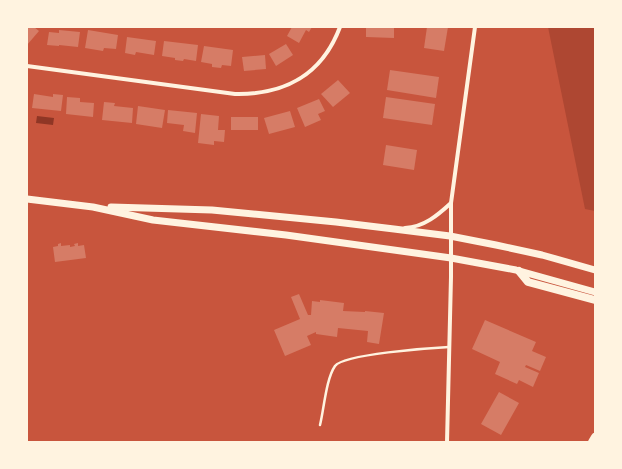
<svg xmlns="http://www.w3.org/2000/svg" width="622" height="469" font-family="'Exo 2',sans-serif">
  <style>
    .green { fill: #ae4732 }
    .water { fill: #8f3625 }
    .building { fill: #d67c66 }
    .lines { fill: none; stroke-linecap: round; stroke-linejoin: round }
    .service { stroke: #fff3e0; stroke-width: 2.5 }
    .minor { stroke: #fff3e0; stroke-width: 4 }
    .primary { stroke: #fff3e0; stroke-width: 7 }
    .trunk { stroke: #fff3e0; stroke-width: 8 }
  </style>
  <rect width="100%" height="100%" fill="#c8553d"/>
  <polygon class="green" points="548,27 595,27 595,211 585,209"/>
  <polygon class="water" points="37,116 54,118 53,125 36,123"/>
  <g class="building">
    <polygon points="27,27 34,27 39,31 27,45"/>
    <polygon points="292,27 312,27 309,32 306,30 299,43 287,36"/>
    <polygon points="366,27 394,27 394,38 366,37"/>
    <polygon points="427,27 448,27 444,51 424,48"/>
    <polygon points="59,30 80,32 78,47 59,45 59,46 47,45 49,32 59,33"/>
    <polygon points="88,30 118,35 116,49 104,48 103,51 85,48"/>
    <polygon points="127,37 156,41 154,55 136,52 135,55 125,53"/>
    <polygon points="164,41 198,45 196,61 184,59 183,61 175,60 175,58 162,56"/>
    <polygon points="286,44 293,55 276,66 269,54"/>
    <polygon points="204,46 233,50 231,66 222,65 221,68 212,67 212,64 201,62"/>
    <polygon points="265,55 266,69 244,71 242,57"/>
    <polygon points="390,70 439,77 436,98 387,90"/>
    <polygon points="338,80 350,93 333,107 321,94"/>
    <polygon points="34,94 53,97 53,94 63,95 61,111 32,108"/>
    <polygon points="67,97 80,98 80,102 94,103 93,117 66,114"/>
    <polygon points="386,97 435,104 432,125 383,118"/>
    <polygon points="319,99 325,111 318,114 321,120 305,127 297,108"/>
    <polygon points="104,102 115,103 114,106 133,108 132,123 102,120"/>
    <polygon points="138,106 165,110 162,128 136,124"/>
    <polygon points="168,110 197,113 195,133 183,131 184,125 167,123"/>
    <polygon points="290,111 295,127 269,134 264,118"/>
    <polygon points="201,114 219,116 218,130 225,130 224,142 214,141 214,145 198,143"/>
    <rect x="231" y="117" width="27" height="13"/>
    <polygon points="386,145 417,150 414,170 383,165"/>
    <polygon points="61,243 61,246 70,245 70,247 75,246 74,244 78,243 78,246 84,245 86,258 55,262 53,247 58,246 58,244"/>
    <polygon points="299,294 308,315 311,315 312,301 320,302 320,300 344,303 343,311 365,312 365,311 384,313 379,344 367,342 368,331 338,328 337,337 316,334 316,332 307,336 311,345 285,356 274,330 300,319 291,297"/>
    <polygon points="485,320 536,342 532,351 546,357 540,371 526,365 525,367 539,373 533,387 519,380 517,384 495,374 500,362 472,349"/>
    <polygon points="499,392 519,403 501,435 481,424"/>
  </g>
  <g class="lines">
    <path class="service" d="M320,425C324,409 326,379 335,366C344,354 430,348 449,347"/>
    <g class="minor">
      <path d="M27,66L235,94C284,95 322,75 340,27"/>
      <path d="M405,228C424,227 438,215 451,203"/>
      <polyline points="447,442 451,277 451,203 475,27"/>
    </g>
    <g class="primary">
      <polyline points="27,199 93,207 153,220 286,235 451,258 516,270 595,292"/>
      <polyline points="111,207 212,210 336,222 394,229 450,236 496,245 542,255 595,270"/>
    </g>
    <g class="trunk">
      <polyline points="519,271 528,282 595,300"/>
      <polyline points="592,442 595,437"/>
    </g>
  </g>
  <rect width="622" height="469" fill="none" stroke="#fff3e0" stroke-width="56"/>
</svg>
